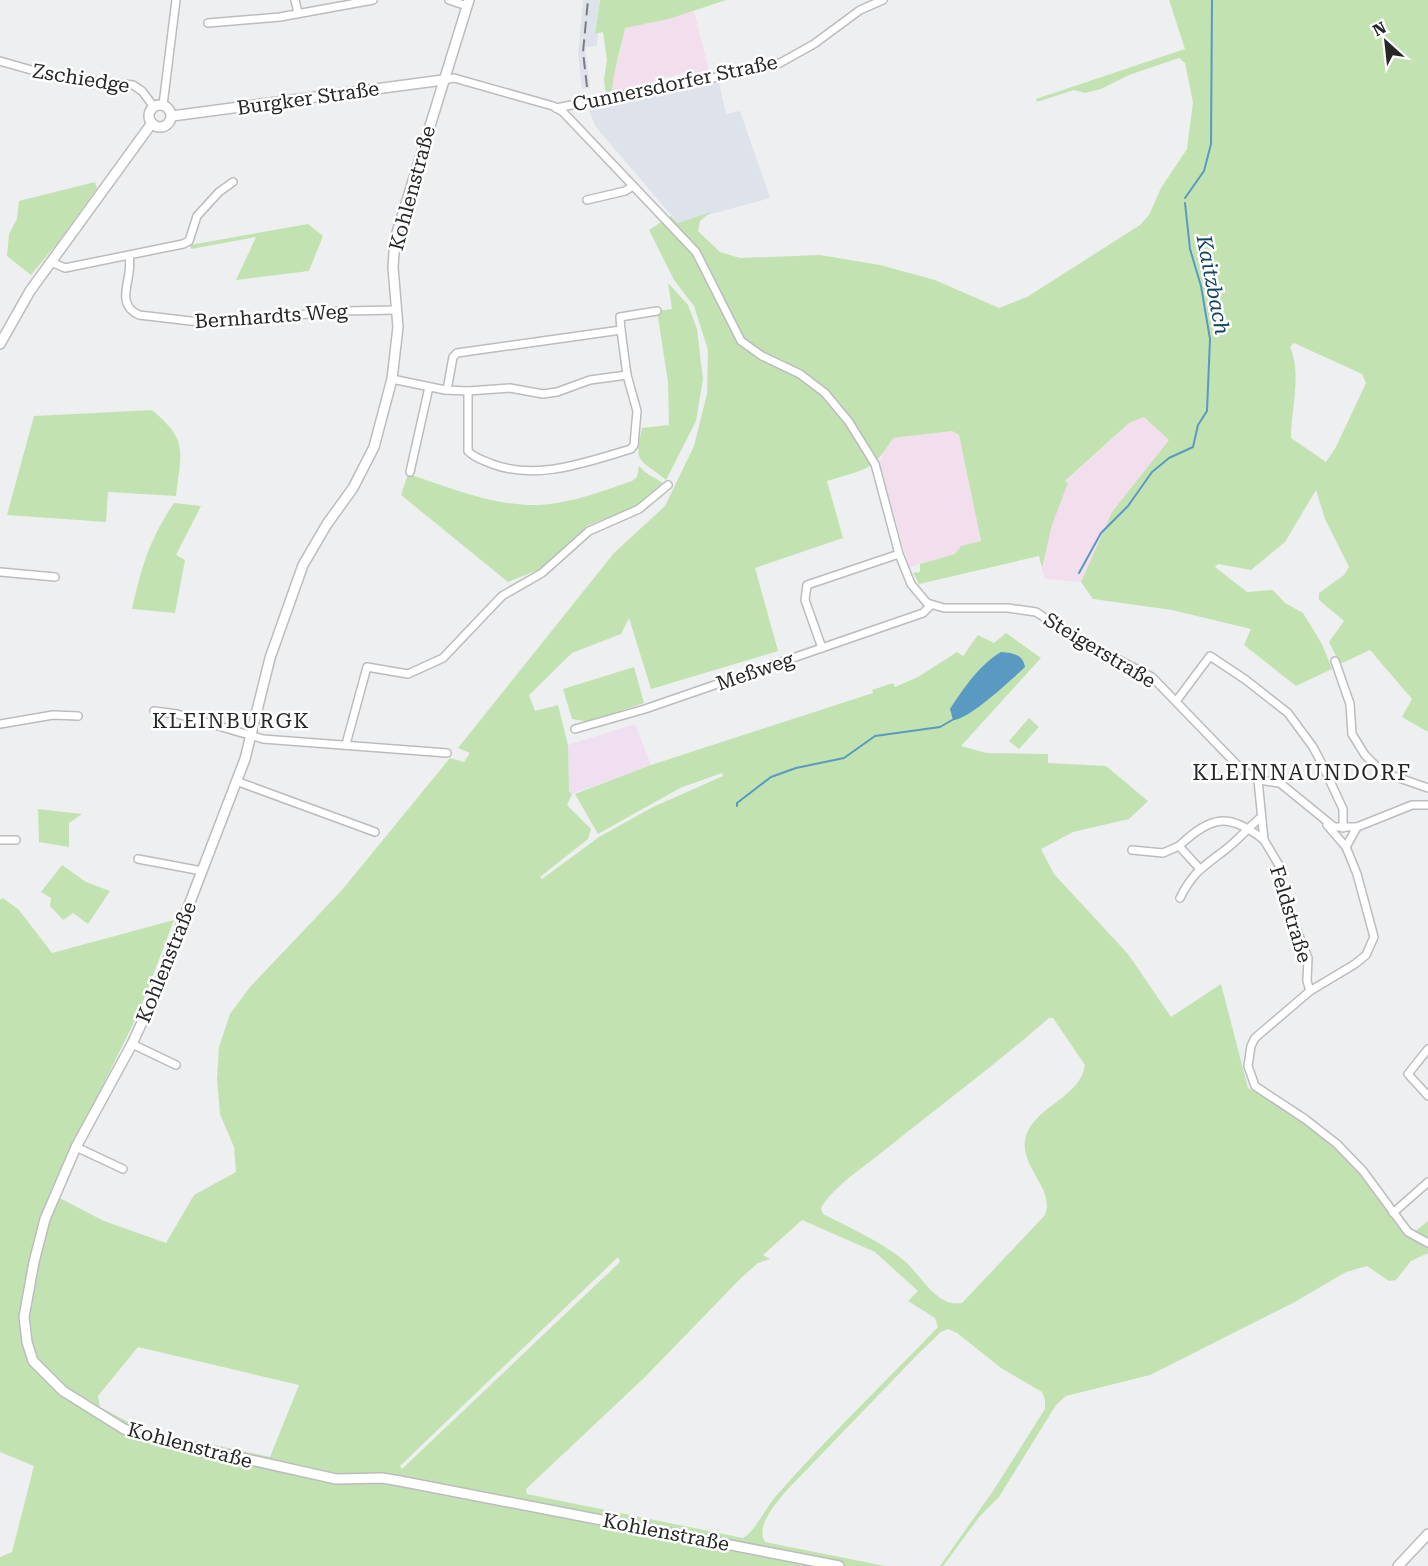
<svg xmlns="http://www.w3.org/2000/svg" width="1428" height="1566" font-family="'Roboto Serif',serif">
  <style>
    .commercial { fill: #f3deed }
    .built { fill: #dee3eb }
    .education { fill: #efdff1 }
    .green { fill: #c2e3b1; fill-rule: evenodd }
    .water { fill: #5999c2 }
    .lines { fill: none; stroke-linecap: round; stroke-linejoin: round }
    .stream { stroke: #5999c2; stroke-width: 2 }
    .street-casing { stroke: #bcbcbe; stroke-width: 10 }
    .secondary-casing { stroke: #bcbcbe; stroke-width: 12 }
    .street { stroke: #fff; stroke-width: 7 }
    .secondary { stroke: #fff; stroke-width: 9 }
    .rail { stroke: #7b7c7c; stroke-width: 2; stroke-dasharray: 12 6; stroke-linecap: butt }
    .labels { text-anchor: middle; dominant-baseline: central; stroke-width: 5; stroke-linejoin: round; paint-order: stroke }
    .street-label { font-size: 20px; fill: #262727; stroke: #fff }
    .water-label { font-size: 21px; font-style: italic; fill: #124562; stroke: #fff }
    .neighbourhood-label { font-size: 21px; letter-spacing: 1.5px; fill: #262727; stroke: #fff }
    .quarter-label { font-size: 22px; letter-spacing: 1.5px; fill: #262727; stroke: #fff }
  </style>
  <rect width="100%" height="100%" fill="#eeeff0"/>
  <g class="commercial">
    <polygon points="694,11 710,75 688,80 686,73 656,79 657,87 612,95 612,78 621,50 625,28 669,19"/>
    <polygon points="1144,417 1169,440 1112,512 1081,582 1045,579 1042,568 1053,521 1068,483 1065,482 1129,423"/>
    <polygon points="952,431 959,435 981,542 961,546 956,554 909,567 879,461 893,438"/>
  </g>
  <g class="built">
    <polygon points="583,0 600,0 595,33 598,33 597,46 585,47 590,88 582,89 578,54"/>
    <polygon points="717,73 726,114 740,111 770,198 678,223 595,126 585,99"/>
  </g>
  <polygon class="education" points="635,724 651,765 572,794 569,791 568,745"/>
  <g class="green">
    <path d="M600,0H726L669,19L625,28C621,51 612,72 612,95L606,96L604,79L607,60L603,32L595,34Z"/>
    <path d="M1169,0H1428V732L1402,717L1412,699L1370,650L1340,664L1329,642L1344,621L1319,600V593L1344,575L1349,567L1325,519L1316,490L1285,542L1251,570L1218,564L1215,567L1247,592L1273,590L1285,603L1303,613L1322,644L1332,669L1296,686L1244,645L1251,629L1172,610L1093,599L1081,582L1112,512L1169,440L1144,417L1129,423L1065,481L1068,483L1052,525L1042,568L1039,556L919,584L913,573L920,572V564L955,554L961,546L981,541L959,435L952,431L893,438C872,473 864,469 827,481L843,538L755,568L778,651L651,689L629,618L621,634L572,653L529,695L535,711L558,705L568,745L569,791L572,794L567,805L591,829L588,839L540,877L542,879L599,837L653,807L723,776L722,773L680,788L598,834L575,794L651,765L873,693L872,690L893,683L895,687L918,677L957,652L963,656L978,635L994,643L1006,633L1041,658L961,746L986,753L1048,754V763L1106,766L1148,801L1129,819L1073,832L1041,849L1054,874L1128,954L1171,1017L1221,984L1248,1088C1287,1110 1325,1133 1356,1167C1375,1188 1389,1214 1408,1237L1428,1221V1253L1411,1261L1396,1280L1389,1281L1367,1266L1346,1272L1293,1303L1150,1375L1066,1396L1056,1405L999,1497L980,1516L943,1566H940L993,1491L1045,1409V1400L1042,1392L1001,1368L957,1333L948,1329L941,1332L919,1353L786,1491C776,1504 755,1525 765,1542L885,1566H0V1557L12,1552L34,1466L0,1452V900L3,898L19,910L52,953L174,920L139,1012L50,1193L104,1221L166,1243L194,1195L236,1172L234,1147L220,1114L217,1079L219,1047L230,1014L250,987L342,890L450,758L464,762L470,753L458,748L614,553L665,506L694,446L707,394L708,350L694,306L674,280L649,230L671,216L678,223L711,212L700,221L698,231L720,252L740,258L820,255L880,265L935,280L999,308L1027,297L1140,225L1149,215L1161,188L1187,149L1193,102L1185,63L1179,58L1129,75L1101,89L1085,93L1074,90L1037,102L1036,99L1185,49ZM1294,343L1362,374L1366,383L1336,447L1326,462L1291,438C1291,410 1302,373 1290,347ZM1049,1018H1053L1085,1065C1080,1099 1031,1107 1025,1140C1021,1168 1055,1189 1045,1215L962,1303C935,1308 920,1272 901,1258C877,1240 849,1227 823,1214L821,1208C834,1186 861,1169 881,1153C937,1108 995,1065 1049,1018ZM802,1220L875,1252L918,1291L908,1301L935,1318L938,1327C884,1383 828,1437 776,1496C766,1507 754,1533 743,1538L527,1494L526,1489L645,1377L741,1278L758,1263L770,1259L763,1255ZM618,1257L620,1262L402,1469L400,1466ZM138,1347L299,1385L270,1457L143,1430L100,1407L98,1396Z"/>
    <polygon points="95,182 97,188 59,241 31,275 7,256 9,234 17,219 19,201"/>
    <polygon points="308,224 323,236 309,271 236,280 256,237 191,249 190,245"/>
    <path d="M668,283L688,305L697,329L703,379L696,421L666,480C641,459 633,465 642,428L669,425L668,382L657,311L672,309Z"/>
    <path d="M152,410C189,441 181,451 176,496L108,492L106,522L7,515L34,416Z"/>
    <path d="M639,466C646,475 656,477 665,485L641,505L586,526V530L540,569L508,582L401,495L408,474C446,486 488,504 529,505C564,506 600,492 632,481L637,477Z"/>
    <path d="M174,503L201,506L176,555L185,560L175,613L132,609C142,566 149,540 174,503Z"/>
    <polygon points="634,667 644,703 593,720 594,723 572,719 563,689"/>
    <polygon points="1029,718 1039,727 1019,749 1009,741"/>
    <polygon points="38,809 82,814 69,823 69,847 39,842"/>
    <polygon points="62,865 86,882 110,891 88,924 73,913 63,920 50,906 51,898 41,892"/>
  </g>
  <path class="water" d="M1001,652C1012,653 1023,654 1025,667C1012,679 969,720 953,720L950,709C964,688 979,665 1001,652Z"/>
  <g class="lines">
    <g class="stream">
      <polyline points="1185,198 1204,171 1211,144 1212,0"/>
      <polyline points="1079,573 1101,533 1128,506 1152,472 1169,458 1193,447 1198,425 1207,411 1210,339 1201,286 1190,249 1185,203"/>
      <polyline points="737,806 737,803 771,777 796,768 844,758 875,736 940,727 954,719"/>
    </g>
    <g class="street-casing">
      <g id="street">
        <polyline points="295,0 298,13"/>
        <polyline points="449,0 467,6"/>
        <polyline points="208,23 280,17 373,0"/>
        <polyline points="0,61 56,77 133,85 142,91 154,107"/>
        <polyline points="443,80 454,78 553,106 563,112 696,252 741,341 762,356 800,374 825,393 849,422 875,464 899,554 911,584 927,603 944,608 1008,608 1036,612 1076,638 1152,677 1242,770 1258,780 1280,783 1334,827 1357,827 1412,805 1428,805"/>
        <polyline points="163,105 176,0"/>
        <polyline points="556,108 708,79 780,63 814,44 860,10 883,0"/>
        <polyline points="587,200 625,191 633,186"/>
        <path d="M129,257C134,278 113,303 139,315L208,323L342,311L397,310"/>
        <polyline points="51,262 65,268 183,244 189,241 197,216 219,192 233,182"/>
        <polyline points="392,379 445,390 468,391 510,388 543,394 557,392 590,380 627,375"/>
        <polyline points="447,390 453,357 457,353 621,330 620,317 657,311"/>
        <path d="M468,391V451C474,458 483,460 492,464C538,481 586,462 631,449L634,445L637,411L627,375L621,330"/>
        <polyline points="410,472 429,387"/>
        <polyline points="0,572 55,577"/>
        <polyline points="822,648 805,600 807,585 899,554"/>
        <polyline points="1335,661 1350,704 1352,734 1365,755 1382,772 1428,788"/>
        <polyline points="1177,700 1210,656 1246,680 1288,713 1313,747 1322,764 1343,809 1343,828"/>
        <polyline points="154,711 177,714 263,739 447,753"/>
        <polyline points="0,724 53,715 78,716"/>
        <polyline points="575,729 645,709 923,613 930,606"/>
        <polyline points="346,744 367,667 408,674 443,658 502,596 542,573 589,531 639,509 668,485"/>
        <polyline points="1258,780 1264,840 1280,867 1284,898 1308,958 1307,981 1310,991"/>
        <polyline points="236,781 375,832"/>
        <polyline points="1327,825 1346,847 1357,874 1374,937 1366,955 1355,964 1310,991 1255,1038 1251,1046 1248,1066 1255,1086 1305,1119 1337,1144 1363,1171 1408,1232 1428,1243"/>
        <polyline points="0,840 16,840"/>
        <polyline points="1346,847 1357,827"/>
        <polyline points="1132,850 1163,853 1179,846"/>
        <polyline points="138,859 202,871"/>
        <path d="M1199,868L1179,846C1211,816 1228,812 1264,840"/>
        <path d="M1180,898C1193,872 1203,867 1225,850C1237,841 1248,828 1260,818"/>
        <polyline points="132,1044 176,1065"/>
        <polyline points="1428,1049 1408,1074 1428,1096"/>
        <polyline points="76,1147 123,1169"/>
        <polyline points="1393,1213 1428,1182"/>
      </g>
    </g>
    <g class="secondary-casing">
      <g id="secondary">
        <polyline points="469,0 395,239 393,267 398,327 392,379 374,447 353,488 327,524 303,565 270,658 245,759 154,996 132,1044 76,1147 45,1219 34,1262 24,1317 27,1342 33,1361 63,1391 124,1429 143,1436 336,1479 382,1478 400,1481 839,1566"/>
        <circle cx="160" cy="116" r="11"/>
        <polyline points="172,116 443,80"/>
        <polyline points="0,344 30,291 152,123"/>
        <polyline points="1398,1566 1428,1534"/>
      </g>
    </g>
    <use href="#street" class="street"/>
    <use href="#secondary" class="secondary"/>
    <polyline class="rail" points="587,87 583,52 588,0"/>
  </g>
  <g class="labels">
    <g class="street-label">
      <text transform="translate(81 78) rotate(9)">Zschiedge</text>
      <text transform="translate(675 83) rotate(-12)">Cunnersdorfer Straße</text>
      <text transform="translate(308 98) rotate(-8)">Burgker Straße</text>
      <text transform="translate(412 188) rotate(-75)">Kohlenstraße</text>
      <text transform="translate(271 316) rotate(-4)">Bernhardts Weg</text>
      <text transform="translate(1100 650) rotate(31)">Steigerstraße</text>
      <text transform="translate(755 671) rotate(-19)">Meßweg</text>
      <text transform="translate(1291 914) rotate(73)">Feldstraße</text>
      <text transform="translate(166 962) rotate(-68)">Kohlenstraße</text>
      <text transform="translate(190 1445) rotate(15)">Kohlenstraße</text>
      <text transform="translate(666 1532) rotate(11)">Kohlenstraße</text>
    </g>
    <g class="water-label">
      <text transform="translate(1213 285) rotate(79)">Kaitzbach</text>
    </g>
    <g class="neighbourhood-label">
      <text x="231" y="721">KLEINBURGK</text>
    </g>
    <g class="quarter-label">
      <text x="1302" y="772">KLEINNAUNDORF</text>
    </g>
  </g>
  <g transform="translate(1386 42) rotate(333)" stroke="#ffffff" stroke-width="4.5" paint-order="stroke">
  <path d="M0-4.5L10 22L0 15L-10 22Z" fill="#262727"/>
  <text y="-9" font-size="16" font-weight="bold" text-anchor="middle" fill="#262727">N</text>
  </g>
</svg>
